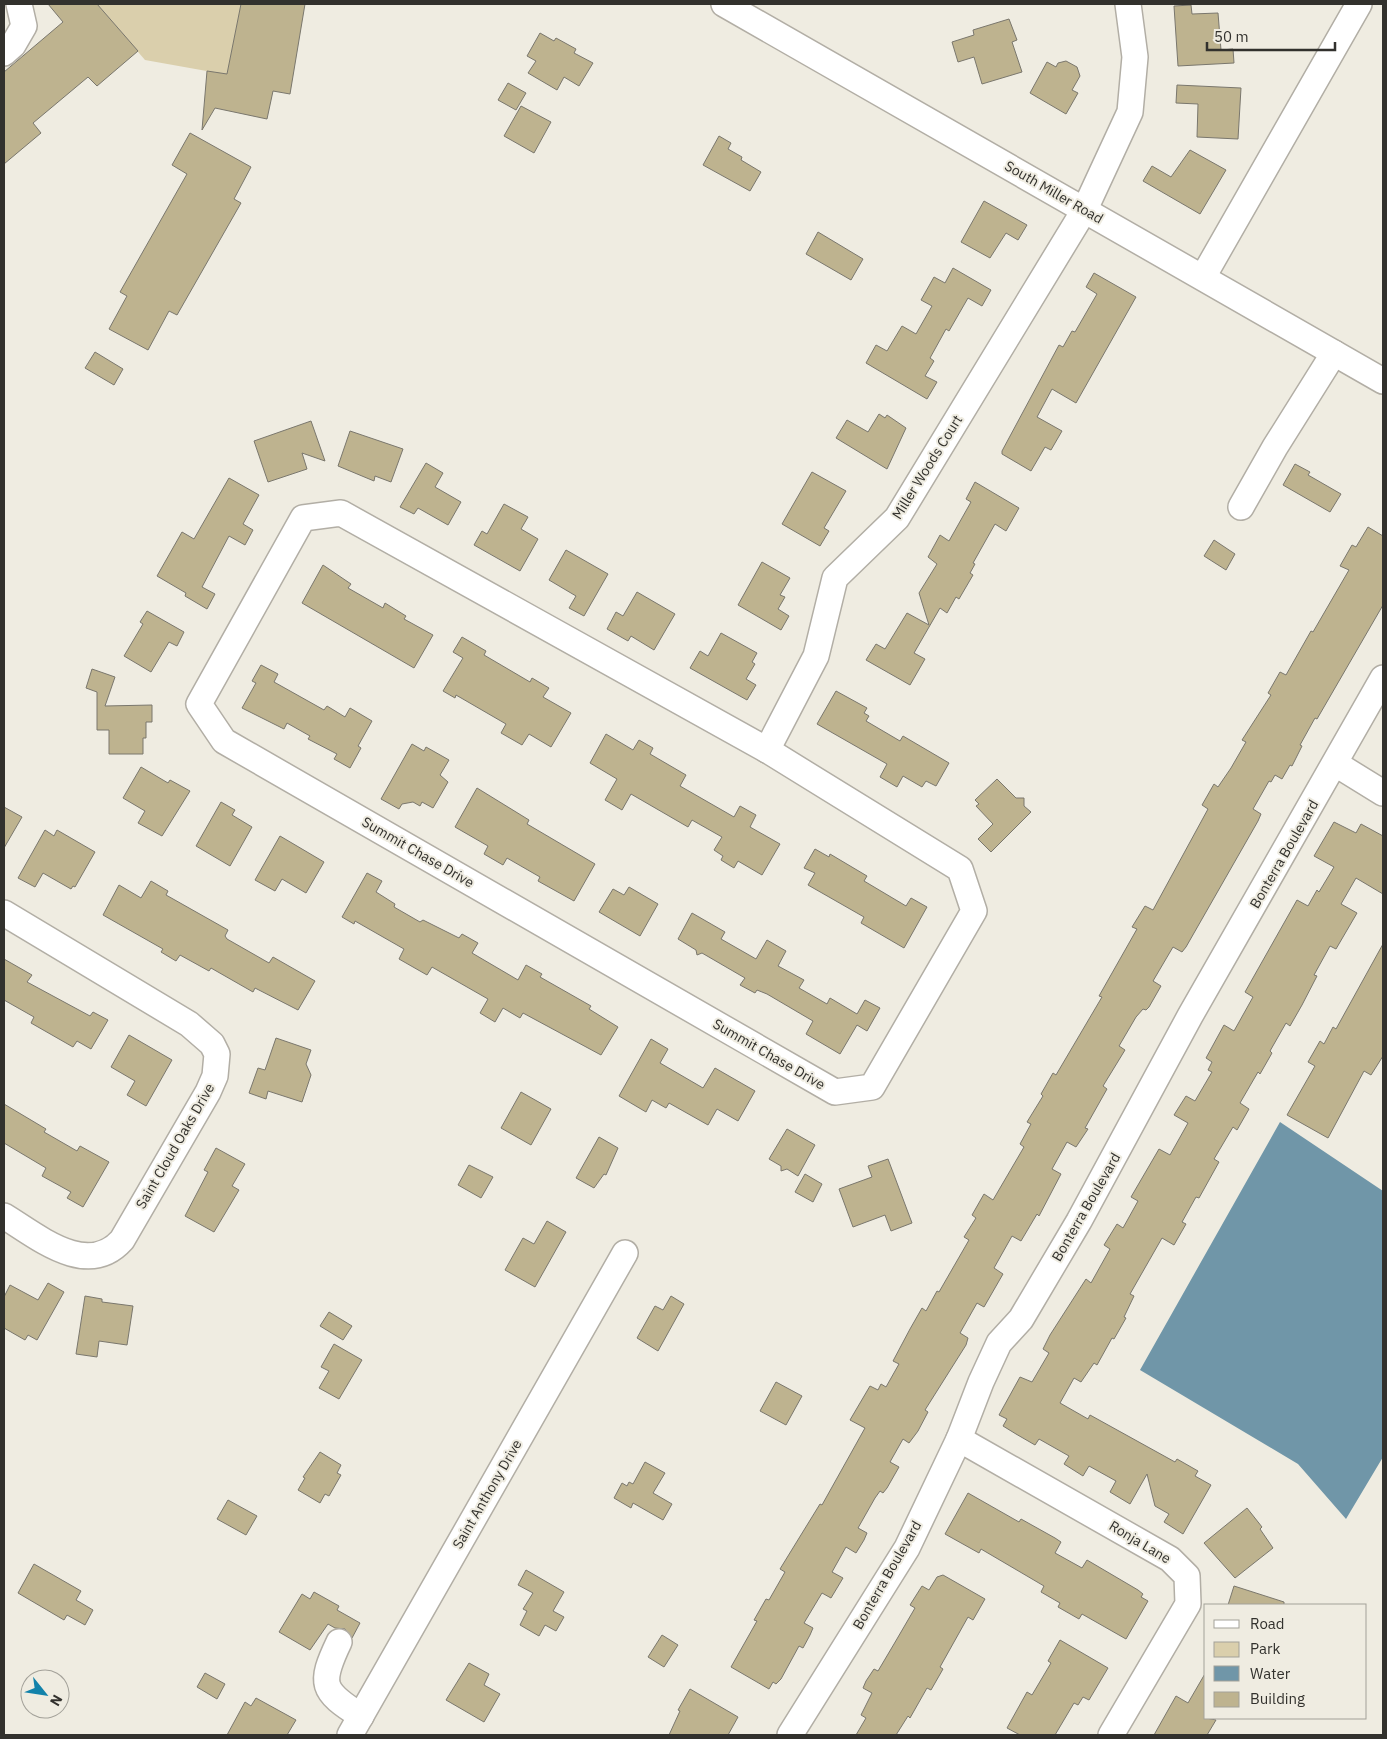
<svg xmlns="http://www.w3.org/2000/svg" width="1387" height="1739" font-family="'IBM Plex Sans',sans-serif">
  <style>
    .green { fill: #dacfac }
    .water { fill: #7096a8 }
    .building { fill: #beb38f; stroke: #7a776d }
    .lines { fill: none; stroke-linecap: round; stroke-linejoin: round }
    .minor-casing { stroke: #b2aea5; stroke-width: 28 }
    .minor { stroke: #fff; stroke-width: 25 }
    .labels { text-anchor: middle; dominant-baseline: central; stroke-width: 4; stroke-linejoin: round; paint-order: stroke }
    .street-label { font-size: 14px; fill: #32312d; stroke: #efece1 }
  </style>
  <rect width="100%" height="100%" fill="#efece1"/>
  <polygon class="green" points="97,4 241,4 229,75 145,60"/>
  <polygon class="water" points="1280,1122 1383,1191 1383,1457 1346,1519 1298,1464 1140,1370"/>
  <g class="building">
    <polygon points="48,4 97,4 138,51 97,86 88,77 33,123 41,133 4,164 4,72 63,22"/>
    <polygon points="241,4 305,4 290,94 273,91 267,119 215,108 202,130 207,71 227,74"/>
    <polygon points="1191,5 1192,14 1218,13 1221,50 1233,49 1234,63 1178,66 1174,6"/>
    <polygon points="1009,19 1017,40 1012,42 1022,72 982,84 974,57 958,62 952,42 974,35 973,30"/>
    <polygon points="540,33 554,41 556,38 576,49 574,53 593,63 579,86 564,77 557,90 528,73 536,61 527,56"/>
    <polygon points="1066,61 1077,67 1080,76 1072,90 1078,93 1066,114 1030,93 1047,62 1056,67 1058,63"/>
    <polygon points="508,83 526,93 516,110 498,100"/>
    <polygon points="1177,85 1241,88 1238,139 1197,137 1198,104 1176,103"/>
    <polygon points="521,106 551,122 534,153 504,136"/>
    <polygon points="190,133 251,167 234,199 241,203 177,315 169,311 148,350 109,329 127,296 120,292 187,174 172,165"/>
    <polygon points="719,136 731,143 728,149 742,157 741,160 761,172 750,191 703,165"/>
    <polygon points="1190,150 1226,170 1200,214 1143,181 1152,166 1171,177"/>
    <polygon points="984,201 1027,225 1018,240 1006,233 990,258 961,242"/>
    <polygon points="818,232 863,259 851,280 806,254"/>
    <polygon points="953,268 991,290 982,306 968,298 949,331 946,329 930,358 934,361 925,376 937,382 927,399 866,363 876,345 887,351 902,326 916,334 932,306 921,300 934,277 945,283"/>
    <polygon points="1094,273 1136,297 1076,403 1052,389 1037,417 1062,431 1051,450 1045,447 1031,471 1002,454 1002,451 1059,345 1063,347 1072,331 1075,332 1097,294 1086,287"/>
    <polygon points="95,352 123,369 114,385 85,368"/>
    <polygon points="879,414 885,418 887,415 906,428 887,469 836,438 847,420 868,432"/>
    <polygon points="311,421 325,461 302,453 307,469 268,482 254,441"/>
    <polygon points="350,431 403,449 391,482 375,476 374,481 338,466"/>
    <polygon points="426,463 443,473 435,487 461,502 448,525 418,508 414,514 400,507"/>
    <polygon points="1295,464 1310,472 1308,475 1341,494 1330,512 1283,485"/>
    <polygon points="812,472 846,491 824,528 829,531 820,546 782,524"/>
    <polygon points="229,478 259,495 243,524 253,530 245,545 229,536 202,587 215,594 207,609 185,596 186,593 157,576 182,532 194,539"/>
    <polygon points="975,482 1019,508 1006,531 995,524 973,563 975,564 970,573 973,575 959,599 956,597 947,613 940,608 914,653 925,659 910,685 866,660 876,644 885,649 907,613 929,625 919,593 937,564 928,557 940,535 949,541 971,502 966,499"/>
    <polygon points="504,504 528,517 521,529 538,539 520,571 474,545 482,531 487,534"/>
    <polygon points="1368,527 1383,536 1383,605 1317,719 1315,718 1300,745 1302,746 1292,766 1290,765 1282,779 1275,775 1271,782 1269,781 1253,809 1261,814 1258,821 1186,947 1182,952 1173,947 1153,981 1161,986 1149,1007 1146,1010 1143,1009 1136,1017 1119,1046 1125,1050 1103,1086 1107,1089 1085,1128 1088,1129 1076,1147 1067,1142 1052,1169 1061,1174 1039,1216 1037,1214 1021,1241 1012,1236 994,1268 1003,1274 984,1307 977,1303 960,1333 968,1338 966,1345 925,1410 928,1412 918,1431 909,1443 903,1439 890,1462 899,1467 887,1488 883,1493 880,1491 875,1498 858,1528 867,1533 864,1540 856,1553 846,1547 832,1572 843,1578 831,1598 822,1593 804,1623 813,1628 810,1635 803,1648 799,1646 781,1679 776,1684 773,1682 769,1689 731,1667 757,1621 754,1620 766,1599 769,1600 785,1572 780,1569 820,1504 822,1505 865,1428 850,1420 870,1386 878,1390 881,1384 886,1387 899,1364 893,1361 910,1329 922,1308 926,1311 937,1291 939,1292 969,1240 964,1237 976,1218 972,1215 984,1194 993,1200 1024,1147 1020,1144 1031,1124 1027,1122 1043,1096 1041,1094 1053,1073 1056,1075 1102,997 1099,996 1137,929 1132,927 1145,906 1153,910 1208,809 1202,805 1214,784 1218,787 1231,768 1246,742 1242,740 1271,695 1268,693 1280,672 1286,675 1311,631 1313,632 1349,570 1340,566 1352,545 1356,547"/>
    <polygon points="1214,540 1235,554 1226,570 1204,556"/>
    <polygon points="566,550 608,574 584,616 569,608 576,596 549,580"/>
    <polygon points="762,562 790,578 780,595 785,597 778,609 789,616 781,630 738,605"/>
    <polygon points="323,565 351,584 348,588 383,608 385,603 406,616 404,619 433,635 414,668 302,603"/>
    <polygon points="637,592 675,614 654,650 631,636 628,641 607,629 616,612 623,616"/>
    <polygon points="147,611 184,632 177,646 169,642 151,672 124,656 143,624 140,622"/>
    <polygon points="721,633 757,653 752,662 755,664 746,679 756,685 747,700 690,668 700,651 708,656"/>
    <polygon points="462,637 486,651 484,655 530,682 532,678 549,688 543,697 571,713 551,747 529,734 522,745 501,733 506,724 456,695 455,698 443,691 463,658 453,652"/>
    <polygon points="261,665 278,674 274,682 324,710 327,706 345,717 350,708 372,721 358,746 361,748 350,768 334,759 337,754 308,739 310,736 287,723 284,729 242,708 256,683 252,681"/>
    <polygon points="92,669 115,677 105,706 152,705 152,722 146,722 146,738 143,738 143,754 109,754 109,730 97,730 97,692 86,688"/>
    <polygon points="836,691 867,708 864,713 869,716 866,721 900,741 903,736 949,763 936,786 926,781 922,787 903,776 897,787 880,777 887,764 817,724"/>
    <polygon points="606,734 633,750 639,740 653,748 650,754 686,775 680,786 734,817 740,806 756,815 750,827 780,844 762,875 738,861 734,868 721,860 723,856 714,850 722,837 692,820 688,827 631,794 622,810 605,800 617,779 590,763"/>
    <polygon points="412,744 424,751 426,747 449,760 440,775 448,782 433,808 422,802 420,806 413,802 402,804 399,809 381,799"/>
    <polygon points="141,767 168,783 170,780 190,791 162,836 138,823 145,811 123,798"/>
    <polygon points="997,779 1016,798 1024,798 1024,806 1031,812 991,852 978,839 993,824 976,806 979,804 975,800"/>
    <polygon points="477,788 529,820 527,824 595,864 574,901 538,881 540,877 507,858 503,865 484,854 488,846 455,827"/>
    <polygon points="221,802 235,810 232,815 252,827 230,866 196,846"/>
    <polygon points="4,807 22,817 4,848"/>
    <polygon points="1334,822 1356,833 1361,824 1383,836 1383,894 1356,878 1341,904 1357,913 1336,949 1330,946 1314,975 1317,976 1302,1005 1290,1026 1286,1023 1270,1051 1272,1053 1260,1074 1258,1072 1240,1103 1249,1109 1237,1130 1233,1127 1214,1159 1219,1162 1199,1198 1196,1197 1182,1222 1186,1224 1174,1245 1162,1238 1130,1294 1134,1296 1124,1317 1126,1318 1114,1339 1112,1338 1097,1365 1094,1363 1081,1382 1074,1378 1060,1403 1088,1419 1090,1415 1175,1462 1177,1459 1198,1471 1195,1476 1211,1485 1183,1534 1164,1522 1169,1514 1155,1506 1147,1474 1130,1504 1110,1492 1116,1481 1089,1466 1083,1476 1064,1464 1069,1456 1039,1439 1035,1445 1016,1434 1003,1426 1007,1419 999,1415 1020,1377 1032,1382 1049,1353 1043,1349 1050,1335 1086,1279 1091,1283 1110,1249 1104,1245 1117,1224 1123,1228 1138,1201 1131,1197 1159,1149 1170,1155 1188,1123 1174,1115 1186,1096 1195,1101 1212,1072 1208,1070 1212,1062 1206,1058 1224,1025 1234,1031 1253,997 1245,992 1297,900 1308,906 1317,890 1319,892 1334,867 1314,856"/>
    <polygon points="45,830 54,836 57,830 95,852 75,887 73,886 71,889 43,873 35,887 18,878"/>
    <polygon points="280,836 324,862 306,893 282,879 275,891 255,880"/>
    <polygon points="815,849 829,857 830,854 867,876 864,881 906,906 911,898 927,907 904,948 861,923 864,917 808,885 815,873 804,868"/>
    <polygon points="367,873 382,881 376,892 395,904 394,907 420,922 423,920 459,938 462,934 478,943 472,953 518,980 526,965 542,974 540,977 591,1006 589,1009 618,1027 601,1055 523,1013 520,1018 503,1008 495,1022 480,1013 488,999 432,967 427,975 399,959 404,949 355,921 354,924 342,917"/>
    <polygon points="151,881 168,891 166,895 228,930 225,936 227,939 269,963 273,957 315,981 298,1010 255,988 253,992 211,968 209,971 180,955 176,961 161,952 163,949 103,915 119,885 141,898"/>
    <polygon points="629,887 658,904 640,936 599,912 613,889 624,895"/>
    <polygon points="692,913 725,932 721,939 756,959 767,940 786,951 778,966 804,980 799,988 827,1004 830,998 857,1014 865,1000 880,1008 867,1031 857,1025 840,1054 806,1034 813,1021 767,994 757,990 755,993 740,985 745,978 702,953 697,955 696,950 678,939"/>
    <polygon points="1383,944 1383,1056 1371,1075 1364,1071 1328,1138 1287,1115 1315,1066 1308,1062 1320,1041 1324,1044 1333,1027 1336,1029"/>
    <polygon points="4,959 32,975 27,982 90,1016 93,1012 108,1020 91,1049 77,1041 73,1047 31,1023 34,1017 4,1000"/>
    <polygon points="129,1035 172,1060 146,1106 127,1095 135,1081 111,1067"/>
    <polygon points="276,1038 311,1050 306,1064 311,1075 302,1102 268,1091 266,1099 249,1093 258,1068 265,1070"/>
    <polygon points="651,1039 668,1049 660,1063 703,1088 715,1068 755,1091 738,1121 717,1109 708,1125 669,1103 666,1108 652,1100 646,1112 619,1096"/>
    <polygon points="521,1092 551,1109 531,1145 501,1128"/>
    <polygon points="4,1104 46,1129 44,1132 77,1151 80,1146 109,1162 83,1207 67,1198 71,1192 42,1176 46,1168 4,1143"/>
    <polygon points="787,1129 815,1145 798,1176 787,1169 781,1171 781,1166 769,1159"/>
    <polygon points="599,1137 618,1148 606,1175 604,1174 594,1188 576,1178"/>
    <polygon points="216,1148 245,1164 232,1186 239,1190 214,1232 185,1216 208,1172 204,1170"/>
    <polygon points="888,1159 912,1223 891,1231 885,1215 853,1227 839,1189 872,1177 868,1166"/>
    <polygon points="469,1165 493,1177 481,1198 458,1185"/>
    <polygon points="805,1174 822,1184 813,1202 795,1192"/>
    <polygon points="547,1221 566,1232 535,1287 505,1270 523,1238 534,1244"/>
    <polygon points="48,1283 64,1292 37,1340 28,1335 25,1340 4,1328 4,1297 10,1285 38,1300"/>
    <polygon points="85,1296 102,1299 102,1302 133,1306 127,1345 99,1341 97,1357 76,1354"/>
    <polygon points="671,1296 684,1304 658,1351 637,1338 655,1306 663,1310"/>
    <polygon points="329,1312 352,1326 343,1340 320,1326"/>
    <polygon points="334,1344 362,1360 339,1399 319,1388 329,1371 321,1367"/>
    <polygon points="776,1382 802,1396 786,1425 760,1411"/>
    <polygon points="320,1452 341,1465 337,1473 341,1475 329,1496 325,1494 320,1503 298,1490 305,1478 303,1477"/>
    <polygon points="645,1462 665,1473 653,1493 672,1504 663,1520 633,1503 631,1508 614,1498 622,1483 627,1486 629,1482 633,1484"/>
    <polygon points="968,1493 1019,1522 1021,1519 1055,1538 1061,1542 1055,1553 1082,1568 1087,1560 1138,1590 1143,1594 1141,1597 1148,1601 1126,1639 1082,1614 1079,1619 1058,1607 1060,1603 1041,1592 1044,1586 981,1549 979,1553 945,1534"/>
    <polygon points="228,1500 257,1516 246,1535 217,1519"/>
    <polygon points="1247,1508 1262,1527 1260,1529 1273,1548 1235,1578 1204,1543"/>
    <polygon points="34,1564 81,1591 76,1600 93,1610 85,1625 67,1615 64,1620 18,1593"/>
    <polygon points="526,1570 564,1592 553,1611 564,1617 556,1631 545,1625 539,1636 520,1625 527,1611 523,1609 533,1593 518,1585"/>
    <polygon points="943,1575 985,1599 973,1620 968,1617 940,1667 943,1669 931,1690 927,1688 910,1718 908,1716 896,1735 856,1735 866,1718 861,1715 872,1693 863,1688 866,1681 874,1669 878,1671 894,1644 915,1608 910,1605 922,1586 929,1590 937,1577"/>
    <polygon points="1234,1586 1284,1602 1284,1605 1228,1605"/>
    <polygon points="314,1592 339,1606 337,1610 360,1623 352,1638 345,1629 335,1628 328,1624 310,1650 279,1632 302,1594 310,1599"/>
    <polygon points="662,1635 678,1645 664,1667 648,1657"/>
    <polygon points="1060,1640 1108,1668 1089,1700 1083,1697 1078,1705 1074,1703 1055,1735 1020,1735 1007,1728 1027,1692 1032,1695 1051,1663 1048,1661"/>
    <polygon points="469,1663 489,1674 484,1685 500,1694 484,1722 446,1700"/>
    <polygon points="1206,1672 1206,1718 1216,1720 1207,1735 1154,1735 1176,1696 1188,1703"/>
    <polygon points="205,1673 225,1684 217,1699 197,1687"/>
    <polygon points="690,1689 738,1717 728,1735 669,1735 680,1711 678,1710"/>
    <polygon points="256,1698 296,1720 287,1735 227,1735 245,1702 251,1706"/>
  </g>
  <g class="lines">
    <g class="minor-casing">
      <g id="minor">
        <polyline points="724,4 1383,381"/>
        <polyline points="4,53 13,45 24,26 19,4"/>
        <polyline points="1203,277 1359,4"/>
        <polyline points="1241,507 1275,447 1334,353"/>
        <polygon points="341,513 767,750 960,869 974,911 872,1087 835,1092 224,741 199,704 303,518"/>
        <polyline points="767,750 816,656 835,578 897,518 1085,209 1130,112 1135,57 1128,4"/>
        <polyline points="1336,764 1383,793"/>
        <path d="M4,913L189,1024L212,1044L217,1054L215,1076L208,1092L122,1240C87,1279 37,1236 4,1216"/>
        <polyline points="959,1439 1170,1559 1187,1576 1188,1604 1111,1735"/>
        <path d="M339,1642C319,1684 321,1691 361,1716"/>
        <polyline points="350,1735 625,1253"/>
        <polyline points="790,1735 907,1548 959,1439 981,1382 999,1343 1021,1319 1079,1221 1190,1016 1383,678"/>
      </g>
    </g>
    <use href="#minor" class="minor"/>
  </g>
  <g class="labels">
    <g class="street-label">
      <text transform="translate(1054 192) rotate(30)">South Miller Road</text>
      <text transform="translate(927 467) rotate(-58)">Miller Woods Court</text>
      <text transform="translate(418 852) rotate(30)">Summit Chase Drive</text>
      <text transform="translate(1284 854) rotate(-60)">Bonterra Boulevard</text>
      <text transform="translate(769 1054) rotate(30)">Summit Chase Drive</text>
      <text transform="translate(175 1146) rotate(-60)">Saint Cloud Oaks Drive</text>
      <text transform="translate(1086 1207) rotate(-60)">Bonterra Boulevard</text>
      <text transform="translate(487 1494) rotate(-60)">Saint Anthony Drive</text>
      <text transform="translate(1140 1542) rotate(31)">Ronja Lane</text>
      <text transform="translate(887 1575) rotate(-60)">Bonterra Boulevard</text>
    </g>
  </g>
  <rect width="1387" height="1739" fill="none" stroke="#32312d" stroke-width="10"/>
  <rect x="1204" y="1604" width="162" height="115" fill="#efece1" stroke="#a3a199"/>
  <rect x="1214" y="1620" width="25" height="8" fill="#ffffff" stroke="#a3a199"/>
  <text x="1250" y="1629" font-size="15" fill="#32312d">Road</text>
  <rect x="1214" y="1642" width="25" height="15" fill="#dacfac" stroke="#a3a199"/>
  <text x="1250" y="1654" font-size="15" fill="#32312d">Park</text>
  <rect x="1214" y="1666" width="25" height="15" fill="#7096a8" stroke="#a3a199"/>
  <text x="1250" y="1679" font-size="15" fill="#32312d">Water</text>
  <rect x="1214" y="1692" width="25" height="15" fill="#beb38f" stroke="#a3a199"/>
  <text x="1250" y="1704" font-size="15" fill="#32312d">Building</text>
  <g transform="translate(45 1694) rotate(120)"><circle r="24" fill="#efece1" stroke="#a3a199"/>
  <path d="M0-4L9 19L0 12L-9 19Z" fill="#1282aa"/>
  <text y="-8" font-size="14" font-weight="bold" text-anchor="middle" fill="#32312d">N</text>
  </g>
  <path d="M1207 42v8h128v-8" fill="none" stroke="#32312d" stroke-width="2.5"/>
  <text x="1214" y="42" font-size="15" fill="#32312d" stroke="#efece1" stroke-width="4" paint-order="stroke">50 m</text>
</svg>
